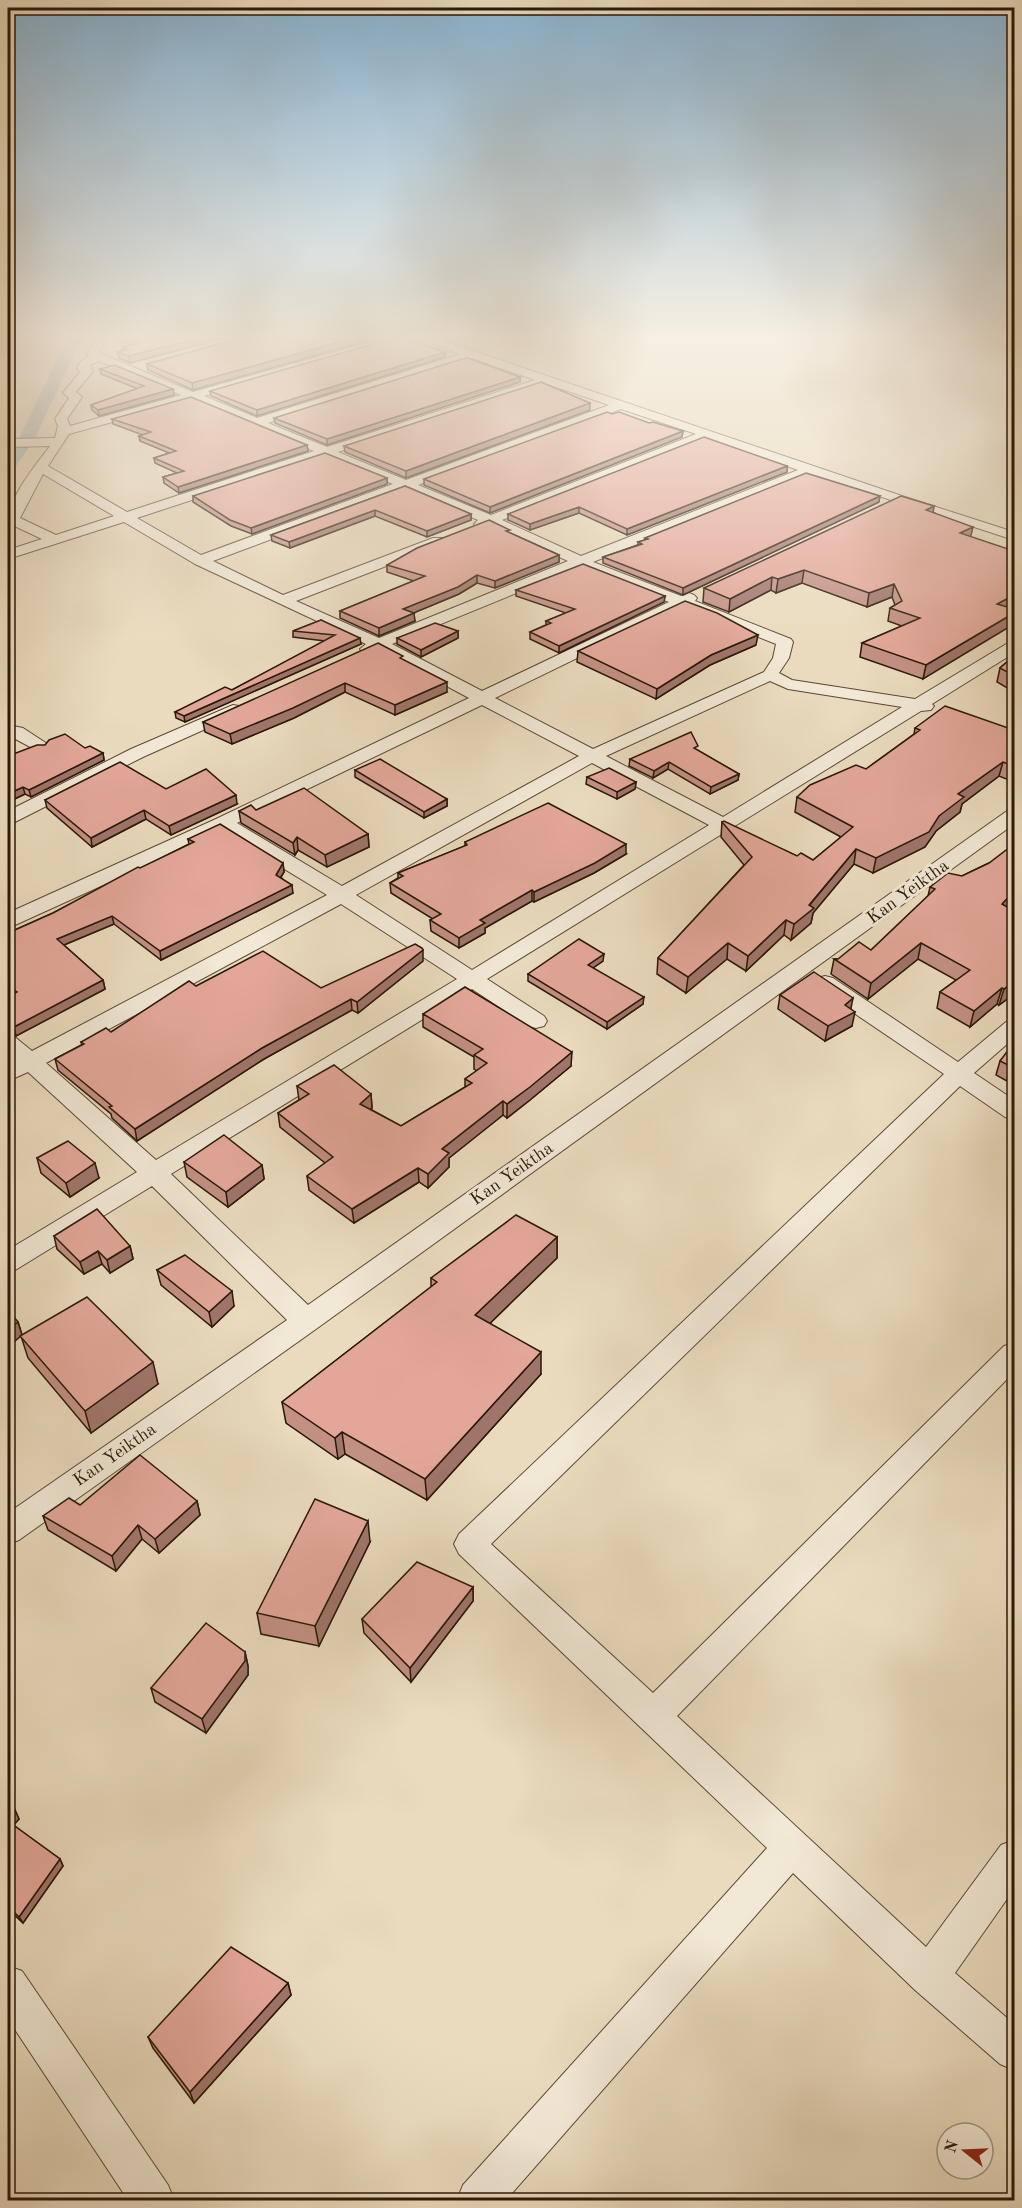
<svg xmlns="http://www.w3.org/2000/svg" width="1022" height="2208" font-family="'Old Standard TT',serif">
  <style>
    .lines { fill: none; stroke-linecap: round; stroke-linejoin: round }
    .canal { fill: #9cb8bc; fill-rule: evenodd }
    .street-casing { stroke: #5a4935; stroke-width: 2 }
    .street { fill: #f1e8d5; fill-rule: evenodd }
    .wall { fill: #c39084; stroke: #2a1807; stroke-width: 1.5 }
    .shaded-wall { fill: #9f756b; stroke: #2a1807; stroke-width: 1.5 }
    .building { fill: #e3a799; stroke: #2a1807; stroke-width: 1.5 }
    .labels { text-anchor: middle; dominant-baseline: central; stroke-width: 6; stroke-linejoin: round; paint-order: stroke }
    .street-label { font-size: 18px; fill: #2a1807; stroke: #f1e8d5 }
  </style>
  <rect width="100%" height="100%" fill="#eadbbe"/>
  <filter id="stains"><feTurbulence type="fractalNoise" baseFrequency=".00333" numOctaves="4"/><feColorMatrix values="0 0 0 0 .2 0 0 0 0 .09 0 0 0 0 .02 0 0 0 .5 -.17"/></filter>
  <radialGradient id="worn" r=".72"><stop offset=".6" stop-color="#630" stop-opacity="0"/><stop offset="1" stop-color="#630" stop-opacity=".3"/></radialGradient>
  <g class="lines">
    <polygon class="canal" points="68,338 82,338 34,440 14,469 8,471 8,455 18,440"/>
    <g class="street-casing">
      <g id="street">
        <path d="M96,338H107L99,353L193,392L385,338H403L204,396L257,418L461,354L419,338H435L905,497L1014,532V540L811,474L593,562L681,596L689,593L694,595L697,598L695,601L791,639L793,642L789,658L779,673L792,680L915,699L1008,643L1014,641V653L932,704L934,706L931,710L921,711L487,979L544,1016L547,1021L544,1026L536,1028L528,1026L472,989L171,1174L308,1305L1007,811L1014,809V824L316,1329L19,1540L8,1544V1513L287,1320L152,1186L17,1269L8,1272V1250L137,1172L28,1072L8,1081V1063L14,1060L8,1055V1036L16,1038L32,1051L327,895L222,831L15,925L8,927V913L216,819L469,698L379,650L368,654L362,652L360,649L366,644L195,564L124,522L8,559V550L42,539L8,523C8,498 35,466 50,446L8,447V439L55,438L58,426L55,419L69,398L63,393L80,372L77,368L81,361L89,356L87,354ZM472,358L535,380L327,447L268,423ZM99,361L181,395L70,426L67,419L82,397L76,392L93,371L90,365ZM547,384L609,405L406,480L338,452ZM192,400L314,451L127,512L48,466L69,434ZM621,409L696,434L491,515L418,485ZM708,439L798,470L581,556L502,520ZM326,456L393,484L201,555L137,518ZM43,474L114,516L56,535L20,518ZM405,489L478,520L474,524L476,527L481,528L490,525L568,561L379,638L296,601L443,544L445,541L443,538H433L283,595L213,561ZM580,567L669,602L482,691L392,644ZM682,607L776,644L773,658L764,672L593,749L495,698ZM770,681L788,689L902,707L723,817L606,756ZM482,705L579,756L342,886L237,823ZM592,763L709,825L472,970L356,895ZM341,904L457,979L156,1160L46,1063Z"/>
        <polygon points="233,705 239,706 242,710 239,714 143,757 15,822 8,824 8,811 131,749"/>
        <polygon points="8,725 23,728 49,745 46,749 34,749 8,735"/>
        <polygon points="825,976 833,978 958,1062 1006,1022 1014,1020 1014,1038 974,1073 1014,1100 1014,1119 1005,1117 960,1086 491,1544 653,1693 1004,1346 1014,1343 1014,1372 677,1716 926,1947 1001,1845 1014,1840 1014,1889 955,1973 1014,2024 1014,2070 1000,2064 915,1990 793,1873 506,2200 457,2200 463,2185 767,1848 459,1554 454,1544 459,1534 944,1074 817,988 814,983 817,978"/>
        <polygon points="8,1966 22,1971 168,2185 174,2200 128,2200 8,2019"/>
      </g>
    </g>
    <use href="#street" class="street"/>
  </g>
  <g class="wall">
    <polygon points="115,338 224,338 130,363 119,358 118,352 123,350 123,347 132,345"/>
    <polygon points="241,338 377,338 193,390 148,370 147,364"/>
    <polygon points="445,352 445,357 257,416 211,396 210,391"/>
    <polygon points="100,369 174,395 99,416 92,410 91,405 138,389 101,374"/>
    <polygon points="520,377 520,382 327,445 275,423 274,418"/>
    <polygon points="590,410 406,478 345,452 344,446"/>
    <polygon points="612,414 683,431 682,437 490,513 424,485 424,479"/>
    <polygon points="112,419 307,445 308,451 179,493 164,483 163,477 177,473 155,463 154,458 169,453 140,441 139,436 143,435 113,424"/>
    <polygon points="787,466 787,472 627,535 579,513 530,530 508,520 508,514"/>
    <polygon points="387,478 387,484 252,534 231,526 193,502 193,496"/>
    <polygon points="405,486 471,514 471,520 427,537 375,516 290,548 272,541 271,535"/>
    <polygon points="879,502 683,595 603,563 603,557 638,545 638,542 645,540 645,538"/>
    <polygon points="934,506 933,512 971,537 1014,607 923,679 860,657 862,643 902,626 888,621 890,608 895,605 892,597 867,607 802,583 776,593 771,590 729,612 703,602 704,588"/>
    <polygon points="510,533 559,555 559,562 495,588 477,583 459,594 413,613 415,621 379,636 340,618 340,611 414,581 387,572 387,565"/>
    <polygon points="516,590 665,596 664,602 559,653 530,639 530,632 546,625 546,621 566,613 516,596"/>
    <polygon points="321,620 361,644 185,722 176,718 175,712 232,690 325,641 293,637 293,631"/>
    <polygon points="458,631 458,638 421,657 397,644 397,638"/>
    <polygon points="756,645 710,665 656,699 577,662 578,651"/>
    <polygon points="1014,656 1014,692 997,682 1000,668"/>
    <polygon points="404,660 447,692 395,715 345,692 294,718 232,744 205,732 203,722"/>
    <polygon points="1014,714 1014,782 999,776 962,804 960,812 936,831 925,847 873,873 854,864 813,913 811,923 791,940 784,935 746,971 727,959 686,993 657,974 658,958 744,865 721,837 722,822 797,856 813,860 841,837 795,812 797,797 866,769 914,734 915,728 1010,728 1013,715"/>
    <polygon points="85,748 103,753 104,760 31,797 25,794 8,802 8,756"/>
    <polygon points="697,750 739,774 738,780 710,794 668,769 653,778 629,766 630,759"/>
    <polygon points="355,770 447,799 447,806 424,818 355,777"/>
    <polygon points="587,777 636,782 635,789 617,799 586,784"/>
    <polygon points="166,789 237,804 171,835 146,819 92,847 47,808 45,800"/>
    <polygon points="256,810 368,834 369,847 327,867 298,850 295,855 241,823 239,811"/>
    <polygon points="188,839 283,863 284,872 281,877 293,893 161,960 114,924 64,945 103,980 105,989 16,1036 8,1029 8,997 11,995 8,993 8,933 53,913 189,844"/>
    <polygon points="465,842 626,854 594,873 534,902 532,901 485,928 485,933 459,948 431,931 430,920 433,919 391,893 390,883 398,878 398,873 465,846"/>
    <polygon points="989,863 1014,902 1009,908 1014,994 999,1005 997,1004 970,1027 937,1008 940,992 956,980 918,959 868,999 831,974 834,959 838,959 871,950 928,896 930,887 962,876"/>
    <polygon points="423,961 358,1013 352,1010 264,1059 137,1141 112,1118 111,1114 58,1070 55,1059 82,1045 81,1042 111,1032 196,986 321,988"/>
    <polygon points="603,961 593,968 643,1004 607,1029 528,981 528,974"/>
    <polygon points="780,995 851,1009 852,1026 825,1041 778,1009"/>
    <polygon points="423,1014 571,1066 530,1100 507,1118 503,1115 449,1158 449,1167 428,1188 419,1182 354,1223 309,1190 307,1176 325,1163 280,1127 278,1113 299,1100 297,1086 371,1094 372,1108 370,1109 401,1126 465,1087 465,1079 477,1071 474,1069 474,1057 423,1027"/>
    <polygon points="1014,1046 1014,1085 996,1075 1000,1061"/>
    <polygon points="37,1158 99,1178 70,1197 41,1173"/>
    <polygon points="184,1162 262,1165 264,1179 228,1207 187,1177"/>
    <polygon points="54,1236 130,1246 133,1259 110,1273 102,1264 84,1274 57,1249"/>
    <polygon points="557,1237 557,1258 490,1323 541,1374 427,1500 345,1454 338,1459 286,1423 282,1402 431,1287 431,1278"/>
    <polygon points="157,1270 234,1306 212,1327 161,1285"/>
    <polygon points="18,1322 22,1335 158,1384 91,1433 28,1358 21,1336"/>
    <polygon points="197,1501 200,1515 159,1553 142,1539 116,1571 48,1530 43,1516 80,1505"/>
    <polygon points="370,1542 319,1646 261,1634 257,1613"/>
    <polygon points="473,1587 473,1601 411,1682 364,1633 362,1619"/>
    <polygon points="245,1652 248,1666 248,1675 206,1733 155,1702 151,1688"/>
    <polygon points="8,1794 19,1819 13,1825 60,1859 63,1866 23,1923 8,1909"/>
    <polygon points="288,1983 291,1995 194,2103 153,2048 148,2037"/>
  </g>
  <g class="shaded-wall">
    <polygon points="199,338 224,338 130,363 129,356"/>
    <polygon points="354,338 377,338 193,390 192,383"/>
    <polygon points="445,352 445,357 257,416 257,410"/>
    <polygon points="520,377 520,382 327,445 327,439"/>
    <polygon points="173,389 174,395 99,416 98,410"/>
    <polygon points="590,403 590,410 406,478 406,471"/>
    <polygon points="683,431 682,437 490,513 490,507"/>
    <polygon points="307,445 308,451 179,493 178,487"/>
    <polygon points="787,466 787,472 627,535 627,529"/>
    <polygon points="387,478 387,484 252,534 251,528"/>
    <polygon points="880,496 879,502 683,595 683,588"/>
    <polygon points="934,506 932,519 926,510"/>
    <polygon points="579,507 579,513 530,530 530,524"/>
    <polygon points="375,510 375,516 290,548 289,542"/>
    <polygon points="471,514 471,520 427,537 427,531"/>
    <polygon points="973,527 970,539 960,533"/>
    <polygon points="559,555 559,562 495,588 495,581"/>
    <polygon points="804,570 802,583 776,593 778,579"/>
    <polygon points="477,575 477,583 459,594 404,617 403,609"/>
    <polygon points="772,577 771,590 729,612 730,599"/>
    <polygon points="894,584 892,597 867,607 869,593"/>
    <polygon points="1014,595 1014,607 995,618 997,604"/>
    <polygon points="665,596 664,602 559,653 559,646"/>
    <polygon points="414,613 415,621 379,636 379,628"/>
    <polygon points="1014,613 1014,624 923,679 926,665"/>
    <polygon points="458,631 458,638 421,657 421,650"/>
    <polygon points="758,635 756,645 710,665 656,699 657,689 711,655"/>
    <polygon points="360,638 361,644 185,722 184,716"/>
    <polygon points="447,682 447,692 395,715 395,705"/>
    <polygon points="345,683 345,692 294,718 232,744 230,734"/>
    <polygon points="103,753 104,760 31,797 29,790"/>
    <polygon points="669,762 668,769 653,778 654,771"/>
    <polygon points="1003,762 999,776 962,804 960,812 936,831 925,847 873,873 876,858 939,816 958,794"/>
    <polygon points="739,774 738,780 710,794 711,787"/>
    <polygon points="636,782 635,789 617,799 617,792"/>
    <polygon points="23,787 25,794 8,802 8,794"/>
    <polygon points="236,795 237,804 171,835 169,826"/>
    <polygon points="447,799 447,806 424,818 424,812"/>
    <polygon points="144,810 146,819 92,847 91,838"/>
    <polygon points="368,834 369,847 327,867 325,855"/>
    <polygon points="297,837 298,850 295,855 293,843"/>
    <polygon points="626,844 626,854 594,873 534,902 534,892"/>
    <polygon points="856,849 854,864 813,913 811,923 791,940 794,924"/>
    <polygon points="283,863 284,872 277,883 276,875"/>
    <polygon points="292,885 293,893 161,960 160,951"/>
    <polygon points="532,890 532,901 485,928 485,933 459,948 459,938 480,920"/>
    <polygon points="1014,891 1014,902 998,920 1002,904"/>
    <polygon points="112,916 114,924 59,947 57,939"/>
    <polygon points="786,920 784,935 746,971 748,956"/>
    <polygon points="728,943 727,959 686,993 688,977"/>
    <polygon points="921,943 918,959 868,999 871,983"/>
    <polygon points="423,950 423,961 358,1013 357,1002"/>
    <polygon points="604,954 603,961 587,972 588,965"/>
    <polygon points="103,980 105,989 16,1036 14,1027"/>
    <polygon points="1014,981 1014,994 999,1005 1004,989"/>
    <polygon points="1002,988 997,1004 970,1027 974,1011"/>
    <polygon points="644,997 643,1004 607,1029 607,1022"/>
    <polygon points="853,998 850,1013 855,1012 852,1026 825,1041 828,1026 845,1005"/>
    <polygon points="351,999 352,1010 264,1059 137,1141 135,1129 262,1048"/>
    <polygon points="572,1052 571,1066 530,1100 507,1118 507,1104"/>
    <polygon points="371,1094 372,1108 361,1117 360,1104"/>
    <polygon points="503,1101 503,1115 449,1158 449,1167 428,1188 428,1174 442,1149"/>
    <polygon points="95,1163 99,1178 70,1197 66,1183"/>
    <polygon points="262,1165 264,1179 228,1207 226,1192"/>
    <polygon points="418,1168 419,1182 354,1223 352,1209"/>
    <polygon points="557,1237 557,1258 476,1337 475,1315"/>
    <polygon points="130,1246 133,1259 110,1273 107,1260"/>
    <polygon points="98,1251 102,1264 84,1274 80,1262"/>
    <polygon points="232,1291 234,1306 212,1327 209,1312"/>
    <polygon points="18,1322 22,1335 8,1347 8,1330"/>
    <polygon points="541,1352 541,1374 427,1500 425,1479"/>
    <polygon points="153,1362 158,1384 91,1433 85,1411"/>
    <polygon points="342,1432 345,1454 338,1459 335,1438"/>
    <polygon points="197,1501 200,1515 159,1553 155,1539"/>
    <polygon points="368,1521 370,1542 319,1646 315,1626"/>
    <polygon points="138,1525 142,1539 116,1571 112,1556"/>
    <polygon points="473,1587 473,1601 411,1682 410,1668"/>
    <polygon points="8,1642 13,1655 8,1659"/>
    <polygon points="245,1652 248,1666 248,1675 206,1733 202,1719"/>
    <polygon points="8,1794 19,1819 11,1828 8,1821"/>
    <polygon points="60,1859 63,1866 23,1923 19,1917"/>
    <polygon points="288,1983 291,1995 194,2103 190,2092"/>
  </g>
  <g class="building">
    <polygon points="129,338 199,338 129,356 118,352 128,349 123,347 141,343"/>
    <polygon points="241,338 354,338 192,383 147,364"/>
    <polygon points="394,338 405,338 445,352 257,410 210,391"/>
    <polygon points="468,358 520,377 327,439 274,418 462,359"/>
    <polygon points="114,365 173,389 98,410 91,405 144,386 100,369"/>
    <polygon points="541,382 590,403 406,471 344,446"/>
    <polygon points="191,397 307,445 178,487 163,477 184,471 154,458 176,451 139,436 151,432 112,419"/>
    <polygon points="607,412 612,414 619,412 649,423 653,422 683,431 490,507 424,479"/>
    <polygon points="704,437 787,466 627,529 579,507 530,524 508,514"/>
    <polygon points="325,453 387,478 251,528 230,520 193,496"/>
    <polygon points="806,473 880,496 683,588 603,557 642,544 638,542 648,539 645,538"/>
    <polygon points="405,486 471,514 427,531 375,510 289,542 271,535"/>
    <polygon points="901,496 934,506 926,510 973,527 960,533 1014,551 1014,595 997,604 1014,609 1014,613 926,665 862,643 920,618 890,608 902,601 894,584 869,593 804,570 778,579 772,577 730,599 704,588"/>
    <polygon points="489,520 510,530 506,531 559,555 495,581 477,575 458,587 403,609 414,613 379,628 340,611 425,576 387,565 417,548"/>
    <polygon points="583,564 665,596 559,646 530,632 551,623 546,621 575,609 516,590"/>
    <polygon points="685,601 717,613 758,635 711,655 657,689 578,651"/>
    <polygon points="321,620 360,638 184,716 175,712 225,687 232,690 335,635 293,631"/>
    <polygon points="435,623 458,631 421,650 397,638"/>
    <polygon points="378,643 403,656 400,658 447,682 395,705 345,683 293,708 230,734 203,722"/>
    <polygon points="1014,656 1014,676 1000,668"/>
    <polygon points="945,706 1014,730 1014,766 1003,762 958,794 964,797 939,816 929,832 876,858 856,849 809,905 814,908 794,924 786,920 748,956 728,943 688,977 658,958 752,857 722,822 724,821 797,856 801,853 813,860 853,827 797,797 810,785 856,765 866,769 920,730 915,728"/>
    <polygon points="691,732 698,746 694,748 739,774 711,787 669,762 654,771 630,759"/>
    <polygon points="65,734 85,748 90,746 103,753 29,790 23,787 8,794 8,756 37,745 45,745 49,740"/>
    <polygon points="380,759 447,799 424,812 355,770"/>
    <polygon points="120,762 166,789 206,769 236,795 169,826 144,810 91,838 45,800"/>
    <polygon points="609,768 636,782 617,792 587,777"/>
    <polygon points="304,788 368,834 325,855 297,837 293,843 239,811 251,805 256,810"/>
    <polygon points="548,803 626,844 595,863 534,892 532,890 480,920 485,923 459,938 430,920 441,914 390,883 403,876 398,873 467,845 465,842"/>
    <polygon points="220,824 283,863 276,875 292,885 160,951 112,916 57,939 103,980 14,1027 8,1022 8,997 17,992 8,986 8,933 53,913 138,867 140,868 194,842 188,839"/>
    <polygon points="1014,844 1014,891 1002,904 1014,911 1014,981 1004,989 1002,988 974,1011 940,992 970,970 921,943 871,983 834,959 838,959 859,942 871,950 935,889 930,887 948,873 962,876 989,863"/>
    <polygon points="579,939 604,954 588,965 644,997 607,1022 528,974"/>
    <polygon points="415,944 422,948 423,950 357,1002 351,999 262,1048 135,1129 109,1107 112,1106 55,1059 84,1044 81,1042 106,1028 111,1032 189,981 196,986 263,951 321,988"/>
    <polygon points="814,972 853,998 845,1005 855,1012 828,1026 780,995"/>
    <polygon points="465,987 572,1052 530,1087 507,1104 503,1101 442,1149 449,1153 428,1174 418,1168 352,1209 307,1176 333,1157 278,1113 309,1094 297,1086 334,1065 371,1094 360,1104 401,1126 472,1083 465,1079 487,1063 474,1055 483,1049 423,1014"/>
    <polygon points="1014,1046 1014,1068 1000,1061 1009,1049"/>
    <polygon points="224,1135 262,1165 226,1192 184,1162"/>
    <polygon points="68,1141 95,1163 66,1183 37,1158"/>
    <polygon points="97,1209 130,1246 107,1260 98,1251 80,1262 54,1236"/>
    <polygon points="516,1215 557,1237 475,1315 541,1352 425,1479 342,1432 335,1438 282,1402 437,1282 431,1278"/>
    <polygon points="185,1255 232,1291 209,1312 157,1270"/>
    <polygon points="87,1297 153,1362 85,1411 20,1336"/>
    <polygon points="8,1310 18,1322 8,1330"/>
    <polygon points="140,1455 197,1501 155,1539 138,1525 112,1556 43,1516 69,1498 80,1505"/>
    <polygon points="315,1499 368,1521 315,1626 257,1613"/>
    <polygon points="417,1562 473,1587 410,1668 362,1619"/>
    <polygon points="206,1623 245,1652 245,1661 202,1719 151,1688"/>
    <polygon points="8,1795 15,1812 8,1821 60,1859 19,1917 8,1906"/>
    <polygon points="231,1947 288,1983 190,2092 148,2037"/>
  </g>
  <linearGradient id="sky" x2="0" y2="1"><stop stop-color="#89b6d6"/><stop offset="0.52" stop-color="#f6efe2"/><stop offset="1" stop-color="#f6efe2" stop-opacity="0"/></linearGradient>
  <rect width="1022" height="647" fill="url(#sky)"/>
  <g class="labels">
    <g class="street-label">
      <text transform="translate(908 892) rotate(-36)">Kan Yeiktha</text>
      <text transform="translate(512 1174) rotate(-35)">Kan Yeiktha</text>
      <text transform="translate(115 1455) rotate(-35)">Kan Yeiktha</text>
    </g>
  </g>
  <rect width="1022" height="2208" fill="none" stroke="#eadbbe" stroke-width="30"/>
  <rect x="9" y="9" width="1004" height="2190" fill="none" stroke="#2a1807" stroke-width="3"/>
  <rect x="15" y="15" width="992" height="2178" fill="none" stroke="#2a1807" stroke-width="1.5"/>
  <g transform="translate(965 2151) rotate(288)"><circle r="28" fill="#f1e8d5" stroke="#a19583" stroke-width="1.5"/>
  <path d="M0-4.5L10 22L0 15L-10 22Z" fill="#8f2418"/>
  <text y="-9" font-size="16" font-weight="bold" text-anchor="middle" fill="#2a1807">N</text>
  </g>
  <rect width="100%" height="100%" filter="url(#stains)"/>
  <rect width="100%" height="100%" fill="url(#worn)"/>
</svg>
